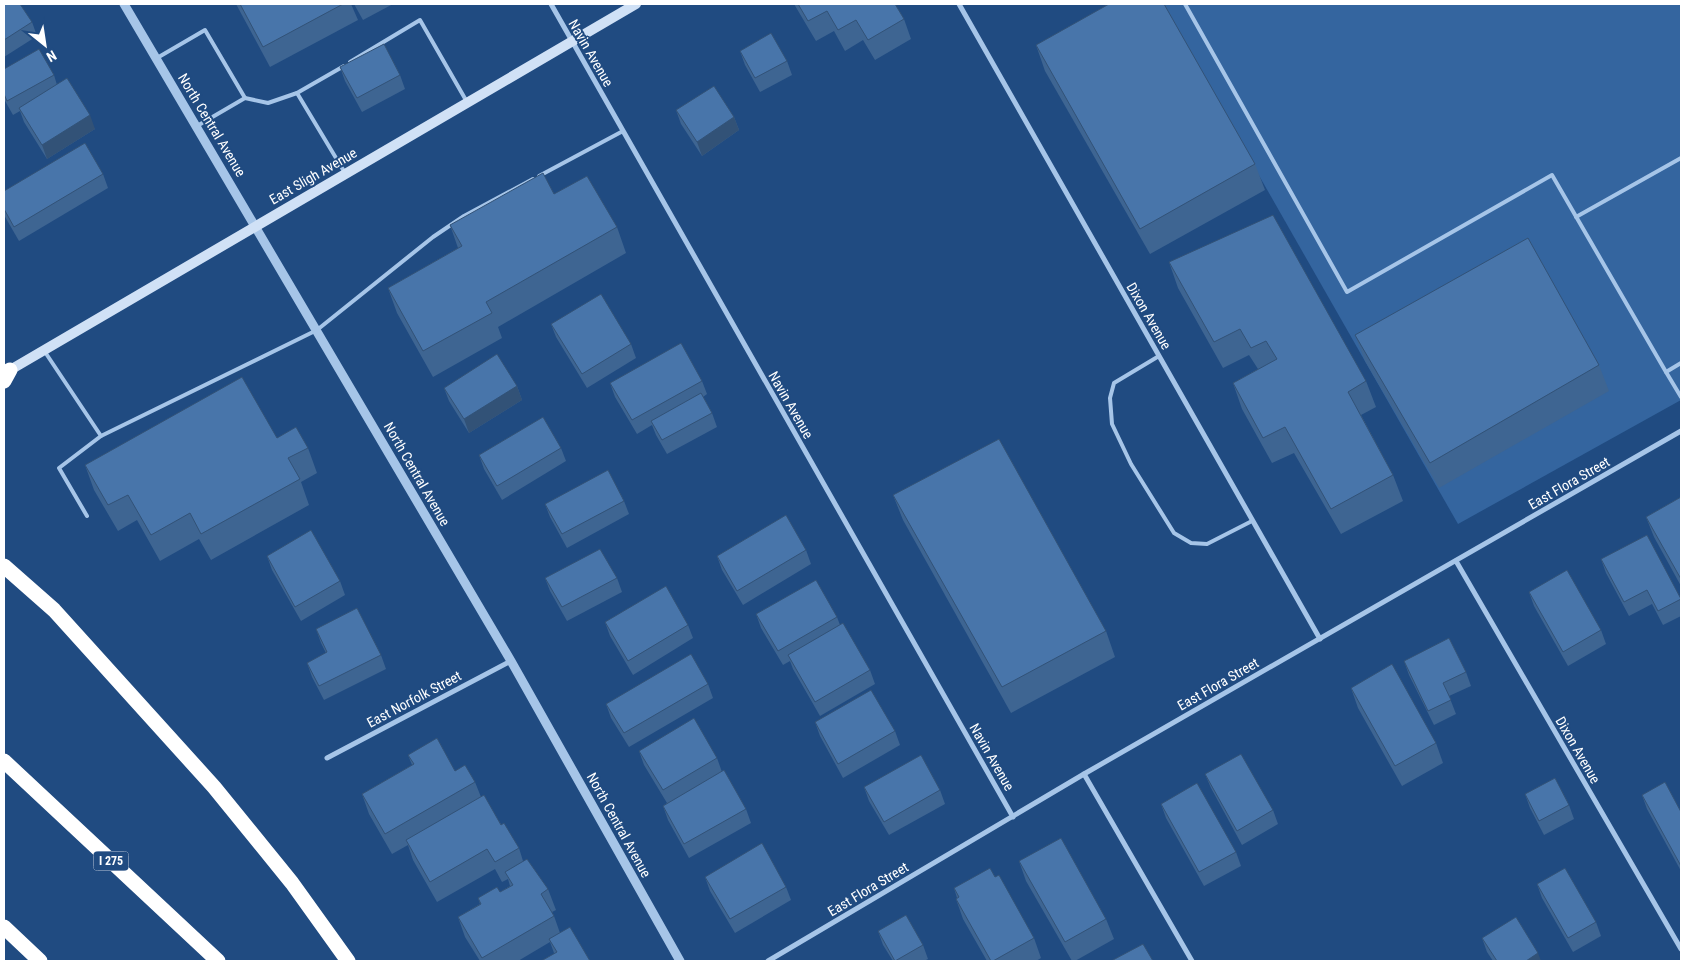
<svg xmlns="http://www.w3.org/2000/svg" width="1685" height="965" font-family="'Roboto Condensed',sans-serif">
  <style>
    .green { fill: #34659f }
    .lines { fill: none; stroke-linecap: round; stroke-linejoin: round }
    .service { stroke: #a6c5e8; stroke-width: 4 }
    .minor { stroke: #a6c5e8; stroke-width: 5 }
    .tertiary { stroke: #a6c5e8; stroke-width: 9 }
    .secondary { stroke: #d0e1f6; stroke-width: 10 }
    .motorway { stroke: #fff; stroke-width: 15 }
    .wall { fill: #3e6592 }
    .shaded-wall { fill: #325277 }
    .building { fill: #4875aa; stroke: #325277 }
    .labels { text-anchor: middle; dominant-baseline: central; stroke-width: 4; stroke-linejoin: round; paint-order: stroke }
    .shield { fill: #204b81; stroke: #bcc9d9; stroke-width: 1 }
    .shield-label { font-size: 12px; font-weight: bold; fill: #fff }
    .street-label { font-size: 14px; fill: #fff; stroke: #204b81 }
  </style>
  <rect width="100%" height="100%" fill="#204b81"/>
  <polygon class="green" points="1161,4 1681,4 1681,400 1458,524"/>
  <g class="lines">
    <g class="service">
      <polyline points="1185,4 1347,292 1552,175 1666,372 1681,363"/>
      <polyline points="157,58 205,30 245,98"/>
      <polyline points="350,62 420,20 467,102"/>
      <polyline points="344,66 297,93 345,173"/>
      <polyline points="197,126 245,98 268,103 297,93"/>
      <polyline points="539,176 623,131"/>
      <polyline points="1576,217 1681,158"/>
      <polyline points="45,352 101,436 317,330 433,237 464,216 533,179"/>
      <polyline points="1159,356 1114,383 1110,398 1112,424 1131,464 1174,533 1191,543 1207,544 1252,521"/>
      <polyline points="1666,372 1681,397"/>
      <polyline points="87,516 59,468 101,436"/>
    </g>
    <g class="minor">
      <polyline points="551,4 1013,817"/>
      <polyline points="959,4 1320,639"/>
      <polyline points="1456,561 1681,949"/>
      <polyline points="327,758 511,661"/>
      <polyline points="1084,774 1192,961"/>
      <polyline points="768,961 1084,774 1681,431"/>
    </g>
    <polyline class="tertiary" points="124,4 511,661 680,961"/>
    <polyline class="secondary" points="5,373 636,4"/>
    <g class="motorway">
      <polyline points="4,381 10,370"/>
      <polyline points="4,566 54,610 214,787 292,883 348,961"/>
      <polyline points="4,761 218,961"/>
      <polyline points="4,927 40,961"/>
    </g>
  </g>
  <g class="wall">
    <polygon points="4,4 32,22 37,36 4,57"/>
    <polygon points="236,4 351,4 358,20 270,67"/>
    <polygon points="354,4 393,4 363,20"/>
    <polygon points="794,4 895,4 904,19 911,39 875,60 863,40 845,51 834,31 816,41"/>
    <polygon points="1036,45 1255,164 1265,190 1150,254 1045,71"/>
    <polygon points="740,51 787,61 792,75 760,92 745,65"/>
    <polygon points="340,67 400,75 405,89 362,112 345,81"/>
    <polygon points="4,69 54,75 57,85 95,129 47,159 24,122 20,111 13,115 4,99"/>
    <polygon points="676,110 734,117 739,130 702,156 681,124"/>
    <polygon points="103,174 108,188 19,241 4,215 4,191"/>
    <polygon points="554,194 617,227 626,253 498,327 502,338 433,377 397,313 388,288 458,248 450,225"/>
    <polygon points="1169,262 1366,381 1376,407 1361,415 1393,475 1403,501 1341,534 1294,453 1272,463 1242,409 1233,383 1258,369 1249,355 1223,368 1178,288"/>
    <polygon points="551,324 631,344 636,358 587,388 556,337"/>
    <polygon points="1355,335 1599,365 1609,391 1439,488 1365,361"/>
    <polygon points="702,381 707,394 703,397 712,413 717,427 667,454 656,435 652,425 637,434 615,397 610,383"/>
    <polygon points="517,386 522,400 469,433 449,401 444,388"/>
    <polygon points="277,438 308,448 317,473 301,482 309,505 211,560 199,539 160,561 137,520 118,531 94,490 85,465"/>
    <polygon points="561,448 566,461 502,500 484,469 479,455"/>
    <polygon points="893,495 1106,631 1115,657 1011,713 903,520"/>
    <polygon points="1681,497 1681,586 1654,537 1646,517"/>
    <polygon points="624,501 629,514 567,548 550,517 545,504"/>
    <polygon points="806,550 811,564 743,605 722,570 717,556"/>
    <polygon points="267,556 340,581 345,595 301,621 272,570"/>
    <polygon points="1601,559 1681,599 1681,616 1663,625 1652,604 1629,616 1606,573"/>
    <polygon points="545,578 617,578 622,592 567,621 550,591"/>
    <polygon points="1529,592 1601,630 1606,644 1568,666 1534,606"/>
    <polygon points="756,614 837,617 840,625 870,670 875,684 820,716 793,669 790,661 783,665 761,628"/>
    <polygon points="605,622 688,625 693,638 633,675 610,636"/>
    <polygon points="316,629 381,655 386,669 324,700 312,677 307,663 326,653 321,643"/>
    <polygon points="1404,661 1466,672 1471,686 1449,696 1456,714 1434,725 1409,675"/>
    <polygon points="708,684 713,698 629,747 611,718 606,704"/>
    <polygon points="1351,688 1436,743 1443,763 1402,786 1358,708"/>
    <polygon points="815,722 895,731 900,745 843,778 820,736"/>
    <polygon points="639,751 717,758 722,772 746,809 751,823 689,858 668,820 663,806 667,803 644,765"/>
    <polygon points="408,755 455,771 475,782 481,797 519,848 523,861 548,889 556,910 552,912 554,916 560,933 590,961 554,953 550,942 518,961 480,961 465,937 458,917 480,904 478,898 500,892 510,886 508,879 502,882 495,869 437,902 413,860 408,845 392,854 369,814 362,794 412,765"/>
    <polygon points="1205,774 1273,810 1278,824 1242,845 1211,788"/>
    <polygon points="864,787 940,790 945,804 889,835 869,801"/>
    <polygon points="1525,794 1569,805 1574,819 1544,835 1530,808"/>
    <polygon points="1642,795 1681,812 1681,871 1647,809"/>
    <polygon points="1161,804 1236,852 1241,866 1204,886 1166,818"/>
    <polygon points="1019,861 1106,919 1114,939 1075,961 1072,961 1026,881"/>
    <polygon points="705,877 786,887 791,900 735,933 710,891"/>
    <polygon points="995,877 1034,938 1041,958 1036,961 987,961 963,919 956,899 957,898 954,888"/>
    <polygon points="1537,884 1596,922 1601,936 1573,952 1542,898"/>
    <polygon points="878,931 923,945 928,959 924,961 893,961 883,945"/>
    <polygon points="1482,938 1541,961 1493,961 1487,952"/>
  </g>
  <g class="shaded-wall">
    <polygon points="90,115 95,129 47,159 42,145"/>
    <polygon points="734,117 739,130 702,156 697,142"/>
    <polygon points="517,386 522,400 469,433 464,419"/>
    <polygon points="1538,953 1541,961 1526,961"/>
  </g>
  <g class="building">
    <polygon points="4,4 20,4 32,22 4,40"/>
    <polygon points="240,4 343,4 263,47"/>
    <polygon points="798,4 895,4 904,19 868,40 856,20 838,30 827,11 808,21"/>
    <polygon points="1109,4 1164,4 1255,164 1140,229 1036,45"/>
    <polygon points="771,33 787,61 755,78 740,51"/>
    <polygon points="384,44 400,75 357,98 340,67"/>
    <polygon points="39,49 54,75 7,101 4,94 4,69"/>
    <polygon points="67,78 90,115 42,145 19,108"/>
    <polygon points="714,86 734,117 697,142 676,110"/>
    <polygon points="85,143 103,174 14,227 4,209 4,191"/>
    <polygon points="543,173 554,194 587,176 617,227 486,302 492,313 423,351 388,288 462,246 450,225"/>
    <polygon points="1273,215 1366,381 1348,392 1393,475 1331,509 1285,427 1263,438 1233,383 1277,359 1266,341 1251,348 1240,329 1214,342 1169,262"/>
    <polygon points="1528,238 1599,365 1430,463 1355,335"/>
    <polygon points="601,294 631,344 582,374 551,324"/>
    <polygon points="681,343 702,381 632,420 610,383"/>
    <polygon points="497,354 517,386 464,419 444,388"/>
    <polygon points="242,377 277,438 296,427 308,448 288,458 300,479 201,534 190,513 151,535 128,495 108,505 85,465"/>
    <polygon points="701,393 712,413 662,440 651,421"/>
    <polygon points="543,417 561,448 497,486 479,455"/>
    <polygon points="999,439 1106,631 1002,687 893,495"/>
    <polygon points="608,470 624,501 562,534 545,504"/>
    <polygon points="1681,497 1681,579 1646,517"/>
    <polygon points="786,515 806,550 737,591 717,556"/>
    <polygon points="311,530 340,581 295,607 267,556"/>
    <polygon points="1647,535 1681,599 1658,611 1647,590 1624,602 1601,559"/>
    <polygon points="600,549 617,578 562,607 545,578"/>
    <polygon points="1567,570 1601,630 1563,652 1529,592"/>
    <polygon points="816,580 837,617 778,651 756,614"/>
    <polygon points="666,586 688,625 628,661 605,622"/>
    <polygon points="357,608 381,655 319,686 307,663 327,652 316,629"/>
    <polygon points="843,623 870,670 815,702 788,655"/>
    <polygon points="1449,638 1466,672 1443,683 1451,700 1428,711 1404,661"/>
    <polygon points="691,654 708,684 624,733 606,704"/>
    <polygon points="1392,664 1436,743 1395,766 1351,688"/>
    <polygon points="871,690 895,731 838,764 815,722"/>
    <polygon points="694,718 717,758 663,790 639,751"/>
    <polygon points="437,738 455,771 465,765 475,782 385,834 362,794 414,764 408,755"/>
    <polygon points="1241,754 1273,810 1237,831 1205,774"/>
    <polygon points="921,755 940,790 884,822 864,787"/>
    <polygon points="724,770 746,809 684,844 663,806"/>
    <polygon points="1555,778 1569,805 1539,821 1525,794"/>
    <polygon points="1665,782 1681,812 1681,866 1642,795"/>
    <polygon points="1197,783 1236,852 1199,872 1161,804"/>
    <polygon points="484,795 501,825 504,823 519,848 495,862 487,849 430,882 406,840"/>
    <polygon points="1061,838 1106,919 1065,942 1019,861"/>
    <polygon points="762,843 786,887 730,919 705,877"/>
    <polygon points="527,859 548,889 541,894 554,916 482,958 458,917 481,904 478,898 497,887 500,892 513,885 505,872"/>
    <polygon points="990,868 995,877 999,875 1034,938 993,961 991,961 956,899 959,897 954,888"/>
    <polygon points="1565,868 1596,922 1568,938 1537,884"/>
    <polygon points="906,915 923,945 895,961 878,931"/>
    <polygon points="1516,917 1538,953 1526,961 1497,961 1482,938"/>
    <polygon points="570,927 590,961 541,961 557,952 549,939"/>
    <polygon points="1143,944 1153,961 1111,961"/>
  </g>
  <g class="labels">
    <rect class="shield" x="93.5" y="851.5" width="35" height="19" rx="4"/>
    <g class="shield-label">
      <text x="111" y="861">I 275</text>
    </g>
    <g class="street-label">
      <text transform="translate(591 53) rotate(60)">Navin Avenue</text>
      <text transform="translate(212 125) rotate(59)">North Central Avenue</text>
      <text transform="translate(313 176) rotate(-30)">East Sligh Avenue</text>
      <text transform="translate(1149 316) rotate(60)">Dixon Avenue</text>
      <text transform="translate(791 405) rotate(60)">Navin Avenue</text>
      <text transform="translate(417 474) rotate(60)">North Central Avenue</text>
      <text transform="translate(1569 483) rotate(-30)">East Flora Street</text>
      <text transform="translate(1218 684) rotate(-30)">East Flora Street</text>
      <text transform="translate(414 699) rotate(-28)">East Norfolk Street</text>
      <text transform="translate(1578 750) rotate(60)">Dixon Avenue</text>
      <text transform="translate(992 757) rotate(60)">Navin Avenue</text>
      <text transform="translate(619 825) rotate(61)">North Central Avenue</text>
      <text transform="translate(868 889) rotate(-31)">East Flora Street</text>
    </g>
  </g>
  <rect width="1685" height="965" fill="none" stroke="#ffffff" stroke-width="10"/>
  <g transform="translate(45 45) rotate(150)" stroke="#204b81" stroke-width="4" paint-order="stroke">
  <path d="M0-4L9 19L0 12L-9 19Z" fill="#ffffff"/>
  <text y="-8" font-size="14" font-weight="bold" text-anchor="middle" fill="#ffffff">N</text>
  </g>
</svg>
